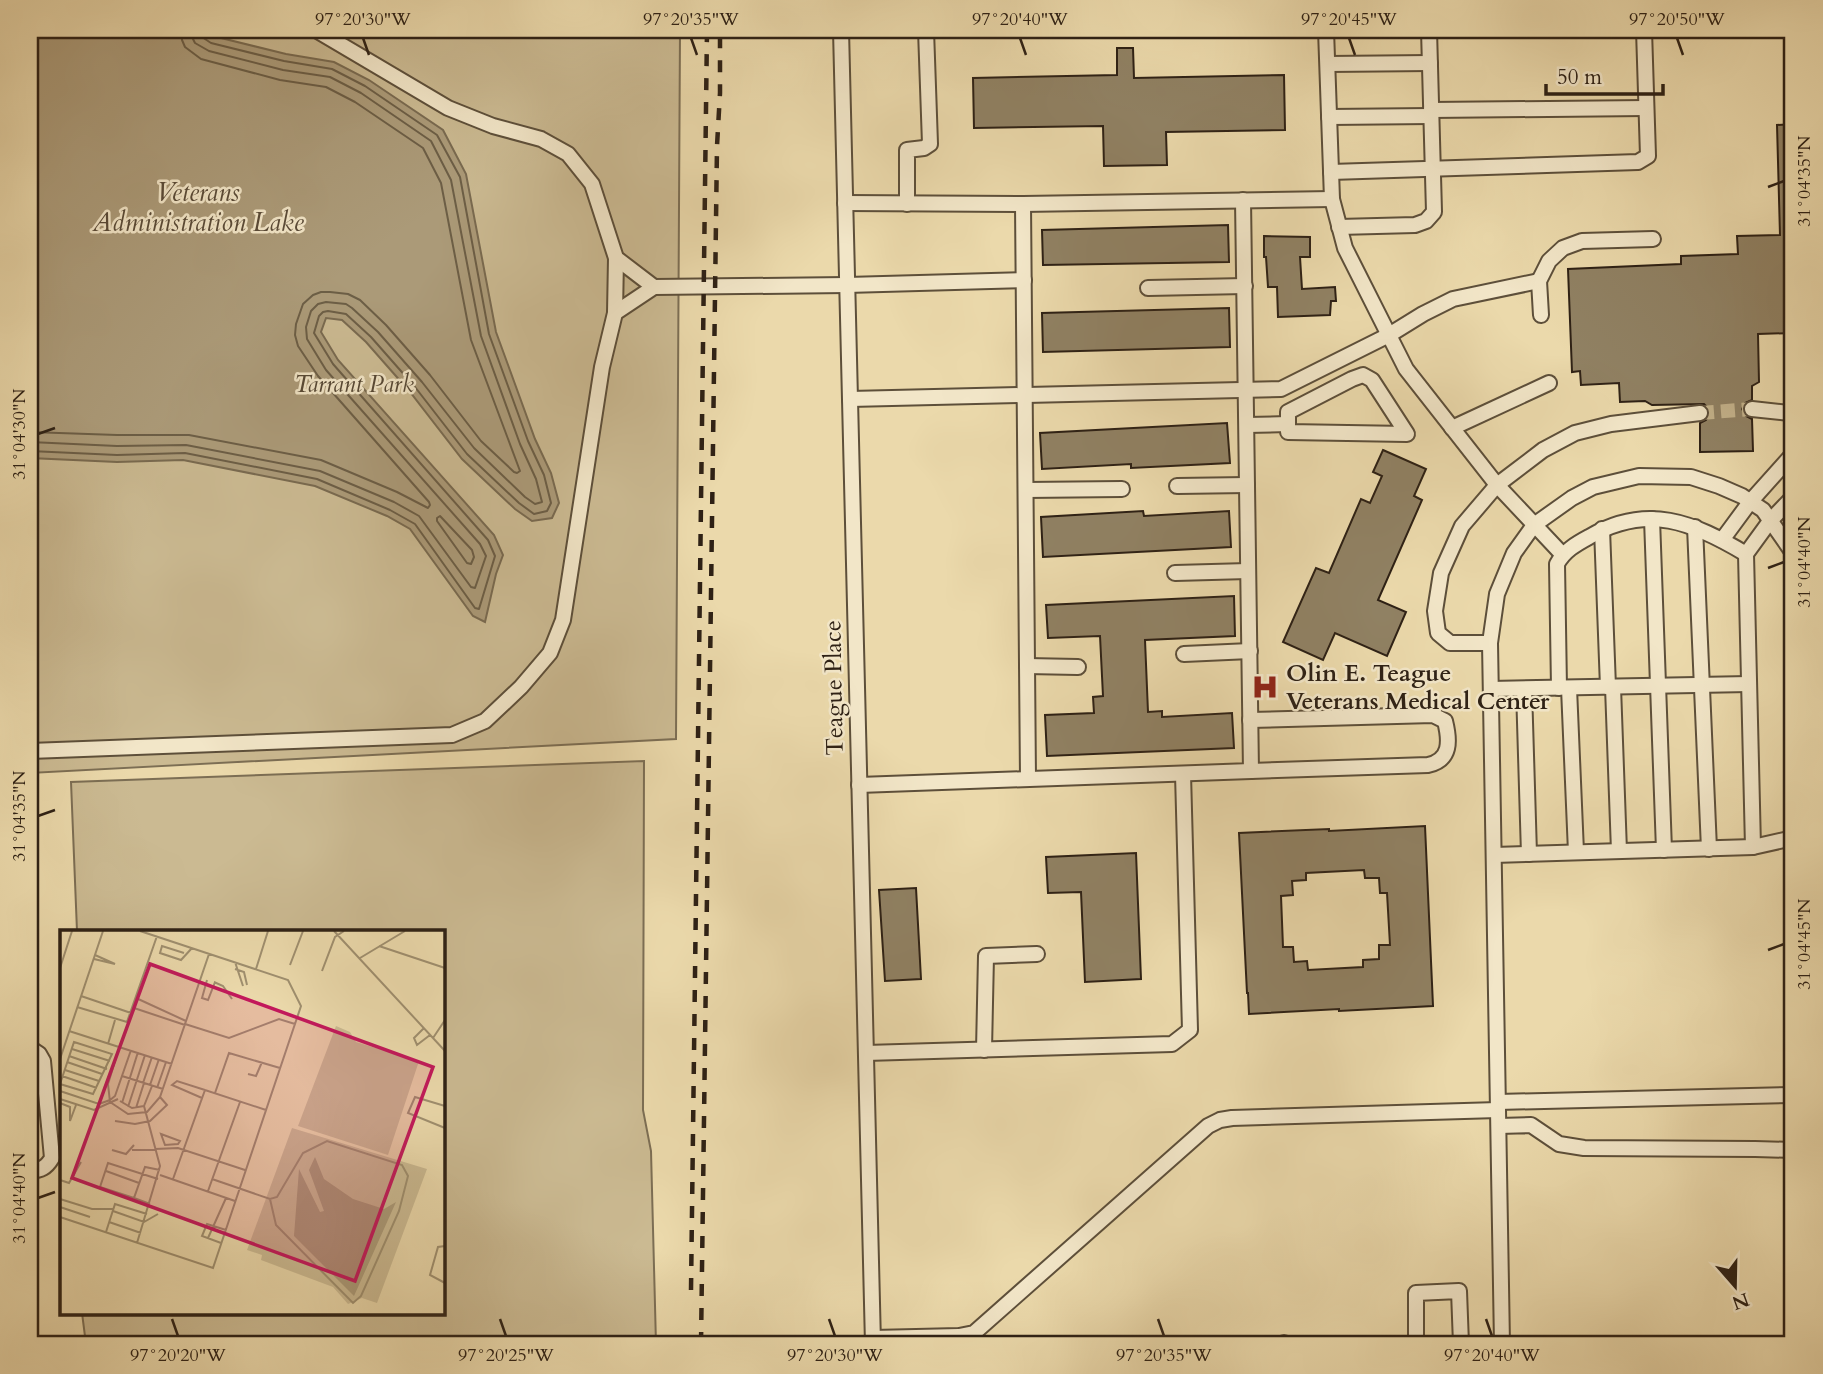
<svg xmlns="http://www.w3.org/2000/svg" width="1823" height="1374" font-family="Cardo,serif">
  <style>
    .green { fill: #cbba92; stroke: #7c6e54; stroke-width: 2 }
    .water { fill: #ab9a78; stroke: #796a50; stroke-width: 2 }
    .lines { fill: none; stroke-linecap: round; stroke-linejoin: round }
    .shore { stroke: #6c5e46; stroke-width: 2 }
    .building { fill: #908163; stroke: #2e2115; stroke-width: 2; fill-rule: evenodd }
    .minor-tunnel { stroke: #c5b48d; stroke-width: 14; stroke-dasharray: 14 7; stroke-linecap: butt }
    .minor-casing { stroke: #5d4f3a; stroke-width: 18 }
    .minor { stroke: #f2e6c8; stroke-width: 14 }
    .rail { stroke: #2e2115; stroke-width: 4.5; stroke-dasharray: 12 12; stroke-linecap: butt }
    .ticks { fill: none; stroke: #2e2115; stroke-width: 2.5 }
    .labels { text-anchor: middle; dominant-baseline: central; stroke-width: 5; stroke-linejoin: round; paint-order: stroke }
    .park-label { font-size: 24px; font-style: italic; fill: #554734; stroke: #f2e6c8 }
    .poi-label { font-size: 24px; font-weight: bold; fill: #2e2115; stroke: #f2e6c8; text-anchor: start }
    .street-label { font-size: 24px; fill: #2e2115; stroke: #f2e6c8 }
    .water-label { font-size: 26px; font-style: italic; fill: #5a4b38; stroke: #f2e6c8 }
    .inset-road { fill: none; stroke: #9f8f6f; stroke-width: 2 }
    .view { fill: #c2185b; fill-opacity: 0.15; stroke: #c2185b; stroke-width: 3.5 }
    .inset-edge { fill: none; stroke: #2e2115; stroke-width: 3.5 }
    .neatline { fill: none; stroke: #2e2115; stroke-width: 2.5 }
    .ticks-label { font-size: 18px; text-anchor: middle; fill: #2e2115 }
  </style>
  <rect width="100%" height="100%" fill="#ebd9ab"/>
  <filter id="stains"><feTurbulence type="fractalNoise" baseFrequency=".00286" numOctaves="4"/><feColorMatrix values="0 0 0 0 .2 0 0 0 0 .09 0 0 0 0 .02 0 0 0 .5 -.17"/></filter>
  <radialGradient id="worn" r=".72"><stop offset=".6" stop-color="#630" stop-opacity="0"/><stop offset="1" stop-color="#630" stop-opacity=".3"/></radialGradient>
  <g class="green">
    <polygon points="30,30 680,30 676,739 30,773"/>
    <polygon points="644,761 643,1110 651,1151 656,1344 86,1344 82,1313 443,1313 443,931 77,931 71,782"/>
  </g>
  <polygon class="water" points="30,30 202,30 213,36 286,54 334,62 369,80 443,130 466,174 496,332 535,439 551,473 559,503 552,518 532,521 515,509 462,459 410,392 366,342 342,320 326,318 321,332 338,360 494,535 503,555 496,574 485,622 473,616 410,529 387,516 315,486 183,460 117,462 30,458"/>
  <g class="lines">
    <g class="shore">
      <polyline points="30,432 117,435 189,435 321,460 397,492 428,508 430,505 429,502 318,376 298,346 295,335 296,324 303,304 313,295 321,292 330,292 348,294 360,300 386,325 430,375 481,441 514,472 517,473 520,471 471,340 441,183 423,148 355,102 326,87 280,80 201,59 185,47 182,40 181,30"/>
      <polyline points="30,442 117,446 186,445 320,471 394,502 419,516 471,587 475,588 486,556 480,544 326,370 307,339 306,327 311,311 318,304 326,302 346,304 352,308 378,332 422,382 474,448 525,497 535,504 542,502 536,479 520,444 481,336 451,180 431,141 361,93 330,77 283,70 209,51 195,43 192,37 191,30"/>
      <polyline points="30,451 117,455 185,453 317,479 390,510 415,524 475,608 479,609 495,556 488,540 333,364 314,333 319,316 323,312 328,311 346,314 371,337 415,387 467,454 519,503 534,514 547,511 551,503 544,475 528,441 489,334 460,177 437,135 365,86 332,69 284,61 211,43 202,37 200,30"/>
      <polygon points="440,516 472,550 474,557 471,564 467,563 437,521 437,518"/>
    </g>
  </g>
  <g class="building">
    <polygon points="1117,48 1133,48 1134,78 1284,75 1285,130 1166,132 1167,165 1104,166 1103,126 974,128 973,78 1117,75"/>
    <polygon points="1793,124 1793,333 1758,334 1759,382 1752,386 1752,400 1745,403 1742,409 1746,416 1752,419 1753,451 1700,452 1700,423 1706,420 1710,413 1708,408 1704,404 1652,405 1645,401 1620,402 1619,383 1581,385 1580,371 1572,372 1568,269 1681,264 1681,256 1738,254 1737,236 1780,235 1777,125"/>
    <polygon points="1228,225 1229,262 1043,265 1042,230"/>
    <polygon points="1264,236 1310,237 1310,257 1300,257 1302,289 1335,287 1336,301 1331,301 1330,315 1278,317 1277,287 1268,287 1266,257 1264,257"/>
    <polygon points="1229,308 1230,347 1043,352 1042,313"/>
    <polygon points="1227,423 1230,463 1131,468 1131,464 1042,469 1040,433"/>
    <polygon points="1383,450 1426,469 1414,496 1422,500 1378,600 1406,612 1387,656 1335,633 1323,660 1283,642 1316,568 1329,573 1361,499 1370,503 1382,476 1373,472"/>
    <polygon points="1143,511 1144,516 1229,511 1231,547 1043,557 1041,517"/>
    <polygon points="1234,596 1235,636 1145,640 1148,712 1162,711 1162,717 1232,713 1234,748 1047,756 1045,715 1094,713 1093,697 1103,696 1100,636 1048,638 1046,605"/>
    <path d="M1425,826L1433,1006L1339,1011V1009L1249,1014L1248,993H1247L1239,833L1329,829V831ZM1364,870L1365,878H1379L1380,893H1387L1390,945H1379V959L1363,960V967L1308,970L1307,961L1294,962L1293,947H1283L1281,896L1293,895L1292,881L1306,880V873Z"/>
    <polygon points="1136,853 1141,979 1085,982 1081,892 1048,893 1046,857"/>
    <polygon points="916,888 921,979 885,981 879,890"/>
  </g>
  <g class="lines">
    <polyline class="minor-tunnel" points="1700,413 1752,409"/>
    <g class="minor-casing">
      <g id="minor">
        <polyline points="316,30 448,108 493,126 541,139 568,154 592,184 616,258 654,287"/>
        <polyline points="841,30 873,1344"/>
        <polyline points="1326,30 1332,199 1345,248 1406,369 1497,485 1562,554"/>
        <polyline points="1328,64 1430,63"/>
        <polyline points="1431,110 1646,108"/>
        <polyline points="1329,117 1431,116"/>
        <polyline points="1331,172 1638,162 1648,156 1644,30"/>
        <polyline points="845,203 1023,204 1332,199"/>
        <polyline points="907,204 907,150 924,148 930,144 926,30"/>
        <polyline points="1023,204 1028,779"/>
        <polyline points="1339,227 1415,225 1426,221 1434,212 1429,30"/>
        <polyline points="1148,288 1245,286"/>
        <polyline points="615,313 616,258"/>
        <polyline points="1541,315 1539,281 1549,261 1563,248 1582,241 1653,239"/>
        <polygon points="1363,375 1372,380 1407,434 1288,432 1288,412 1352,379"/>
        <polyline points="850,399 1281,389 1389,335 1423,314 1453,299 1539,281"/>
        <polyline points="1752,409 1789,413 1793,415"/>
        <polyline points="1247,425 1288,424"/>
        <polyline points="1452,428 1549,383"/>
        <polyline points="1177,486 1247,485"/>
        <polyline points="1026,490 1122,489"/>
        <polyline points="1652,519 1664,850"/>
        <polyline points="1695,527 1709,849"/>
        <polyline points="1602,529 1608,687"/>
        <polyline points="1722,540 1750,502 1793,454"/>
        <polyline points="1175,573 1248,571"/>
        <polyline points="1490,643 1450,643 1438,633 1435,611 1441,573 1462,526 1497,485 1543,450 1575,433 1611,424 1700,413"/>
        <polyline points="1184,654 1250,651"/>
        <polyline points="1027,666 1078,667"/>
        <polyline points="1613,687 1619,851"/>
        <path d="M1559,688L1557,564C1564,551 1576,544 1589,537C1647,503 1693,522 1746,554"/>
        <polyline points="1569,688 1576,852"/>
        <polyline points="1491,689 1749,684"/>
        <polyline points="1524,689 1529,854"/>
        <path d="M1250,720L1433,715L1445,721C1450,741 1451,760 1428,765L1251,771"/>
        <polyline points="30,751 452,735 485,721 521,687 550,653 563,620 602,367 615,313 654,287 847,285 1024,280"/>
        <polyline points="859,785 1251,771 1243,200"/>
        <polyline points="1753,847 1746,554 1770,521 1793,497"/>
        <polyline points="1494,855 1753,847 1793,838"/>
        <path d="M30,1048L39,1054L43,1061L52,1158C46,1168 41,1170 30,1171"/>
        <polyline points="984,1050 986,956 1037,954"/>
        <polyline points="866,1053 1172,1044 1190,1030 1183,774"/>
        <polyline points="1498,1102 1793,1095"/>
        <polyline points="1499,1126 1531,1125 1559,1144 1584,1148 1755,1149 1793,1150"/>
        <polyline points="873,1338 959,1336 974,1333 1208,1126 1220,1120 1232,1118 1498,1110"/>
        <polyline points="1284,1343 1285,1344"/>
        <polyline points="1416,1344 1416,1293 1459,1291 1461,1344"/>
        <polyline points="1502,1344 1490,643 1497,594 1514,553 1534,525 1572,498 1593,487 1639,476 1691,477 1719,486 1742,496 1763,510 1793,553"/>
      </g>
    </g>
    <use href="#minor" class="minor"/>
    <g class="rail">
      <polyline points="691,1290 707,30"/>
      <polyline points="701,1344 717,146 720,93 720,30"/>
    </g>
  </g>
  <path class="ticks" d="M363,38L369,55M691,38L697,55M1020,38L1026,55M1349,38L1355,55M1677,38L1683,55M1768,187L1784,181M38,434L55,428M1768,568L1784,562M38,816L55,810M1768,950L1784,944M38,1198L55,1192M172,1319L178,1336M500,1319L506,1336M829,1319L835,1336M1158,1319L1164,1336M1486,1319L1492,1336"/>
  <defs>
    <g id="hospital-bare" transform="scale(2.1)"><path d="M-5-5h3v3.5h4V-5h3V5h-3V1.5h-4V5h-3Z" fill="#8f2418" stroke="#f2e6c8" stroke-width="2.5" paint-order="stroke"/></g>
  </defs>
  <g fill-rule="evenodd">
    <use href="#hospital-bare" x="1265" y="687"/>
  </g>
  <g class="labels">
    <g class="park-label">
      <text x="354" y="384">Tarrant Park</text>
    </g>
    <g class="poi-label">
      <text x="1286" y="673">Olin E. Teague<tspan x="1286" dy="28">Veterans Medical Center</tspan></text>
    </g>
    <g class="street-label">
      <text transform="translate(834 688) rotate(-91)">Teague Place</text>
    </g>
    <g class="water-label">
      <text x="198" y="192">Veterans<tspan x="198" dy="30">Administration Lake</tspan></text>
    </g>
  </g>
  <g transform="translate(60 930)">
    <rect width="385" height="385" fill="#ebd9ab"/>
    <path d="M276,96L290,102L296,112L359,131L328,225L238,196ZM232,198L367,239L317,373L302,368L288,374L273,357L201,330L202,325L187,320Z" fill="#cbba92"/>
    <path d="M255,227L264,249L293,269L324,279L336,272L294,366L234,306L239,239L260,282L264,281L249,240Z" fill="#ab9a78"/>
    <path class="inset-road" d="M274,1L385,121M319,16L385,38M124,23L102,16L100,23L121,30L132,18M300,28L345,1M34,29L55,34L35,25M175,32L183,56M230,35L243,1M0,38L12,1M175,39L184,42L187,55M196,39L208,1M262,41L275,7L284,1M147,50L142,68L148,70L155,52M154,52L163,56L172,69M21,66L71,83M76,68L126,91M17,77L67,92L97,6M74,78L125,95M125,94L169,108L219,89L235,94M364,98L354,108L357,115L370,105M9,101L112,134M373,108L385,90M14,112L52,124L33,164L0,154ZM48,114L55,90M59,118L48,154L50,172L68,184L87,182L100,167L149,24M12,119L50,131M9,126L47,139M0,129L43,1M7,132L42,144M5,140L39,151M188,144L196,146L202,132M2,146L37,158M62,146L103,159M83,153L92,127M90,155L99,129M97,158L106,132M0,161L39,174L50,170L55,166L71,120M155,163L169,123L220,138M142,168L112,155L117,151L145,160M0,169L34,180L58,169M60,171L72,178L84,176M0,173L10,177V191L16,175M62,173L78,122M385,176L355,167L348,183L385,198M68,177L85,125M76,178L84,153M55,191L75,194L90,191L107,175L100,167M101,204L120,211L118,214L105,215ZM52,220L66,224L74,215M72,220L118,218L185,240M46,241L79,253M100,245L175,271M113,249L145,160L206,180M152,249L210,269L217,267L243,223L267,211L342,235L348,246L339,281L301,366L293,373L216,295L210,269M0,250L9,253L21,232M148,261L180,172M74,268L40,257L48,233L98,249M0,269L32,279H54M90,274L74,268L85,237L100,240M0,277L30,287M53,281L84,292L98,284M0,287L153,338L241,76L228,50L80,1M49,292L81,303M46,302L55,274L87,284M148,308L166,268M77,313L100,236L84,176L92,156M161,313L142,306L147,294L166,300M385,316L378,317L370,345L385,353"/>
    <path class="view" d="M90,34L373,137L295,351L12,248Z"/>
    <rect width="385" height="385" class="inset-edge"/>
  </g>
  <rect width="1823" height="1374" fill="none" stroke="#ebd9ab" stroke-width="77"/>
  <g transform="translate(1735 1286) rotate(160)" stroke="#f2e6c8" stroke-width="5" paint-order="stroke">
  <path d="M0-5L12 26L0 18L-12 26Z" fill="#2e2115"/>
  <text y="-10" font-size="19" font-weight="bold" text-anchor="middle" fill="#2e2115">N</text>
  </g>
  <path d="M1546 84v10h117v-10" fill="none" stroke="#2e2115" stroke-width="3.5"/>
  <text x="1557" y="84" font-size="21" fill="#2e2115" stroke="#f2e6c8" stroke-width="5" paint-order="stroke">50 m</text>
  <rect x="38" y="38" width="1746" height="1298" class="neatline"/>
  <g class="ticks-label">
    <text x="363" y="25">97°20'30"W</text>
    <text x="691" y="25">97°20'35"W</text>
    <text x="1020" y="25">97°20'40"W</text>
    <text x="1349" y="25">97°20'45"W</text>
    <text x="1677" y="25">97°20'50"W</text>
    <text transform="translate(1804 181) rotate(-90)" y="6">31°04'35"N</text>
    <text transform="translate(19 434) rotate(-90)" y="6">31°04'30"N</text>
    <text transform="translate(1804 562) rotate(-90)" y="6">31°04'40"N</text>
    <text transform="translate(19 816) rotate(-90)" y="6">31°04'35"N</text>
    <text transform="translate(1804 944) rotate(-90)" y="6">31°04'45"N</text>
    <text transform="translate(19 1198) rotate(-90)" y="6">31°04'40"N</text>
    <text x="178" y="1361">97°20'20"W</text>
    <text x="506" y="1361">97°20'25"W</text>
    <text x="835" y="1361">97°20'30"W</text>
    <text x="1164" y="1361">97°20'35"W</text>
    <text x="1492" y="1361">97°20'40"W</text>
  </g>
  <rect width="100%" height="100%" filter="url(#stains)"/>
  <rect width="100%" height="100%" fill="url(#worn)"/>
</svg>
